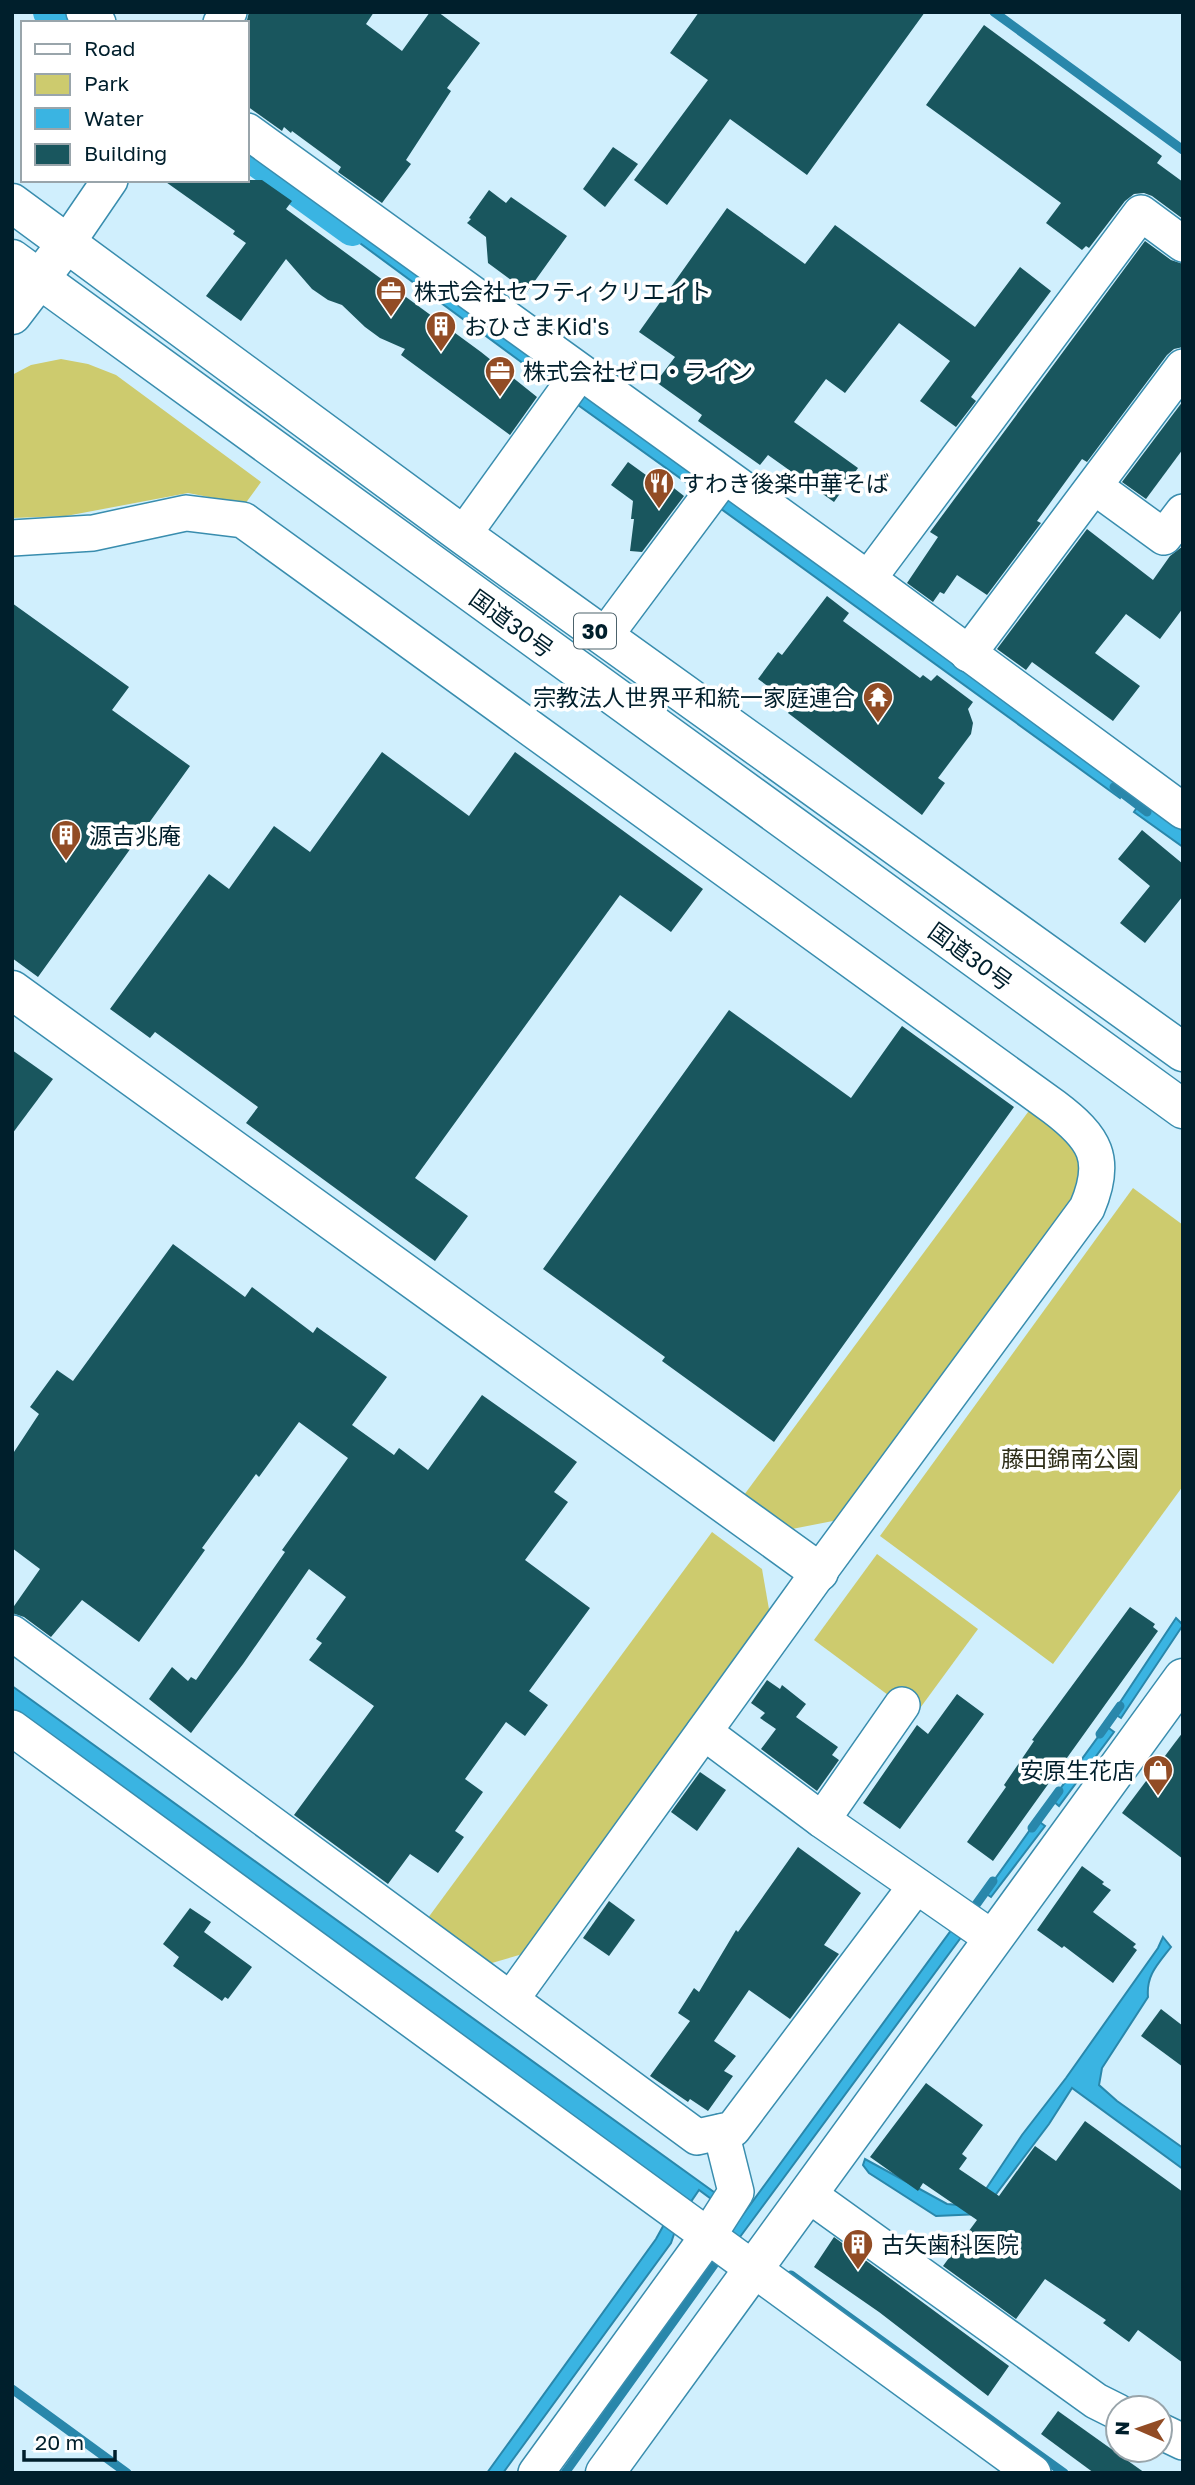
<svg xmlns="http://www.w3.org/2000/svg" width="1195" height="2485" font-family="'Golos Text','Noto Sans JP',sans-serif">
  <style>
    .green { fill: #cdcb6e }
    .water { fill: #3ab4e2; stroke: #2987ab; stroke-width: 2 }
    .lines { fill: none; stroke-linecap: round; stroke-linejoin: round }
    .stream { stroke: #2987ab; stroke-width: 9 }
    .canal { stroke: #3ab4e2; stroke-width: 32 }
    .building { fill: #19565e }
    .street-casing { stroke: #398dae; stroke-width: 38 }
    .secondary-casing { stroke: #398dae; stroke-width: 41 }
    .highway-casing { stroke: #398dae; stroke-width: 41 }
    .street { stroke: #fff; stroke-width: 35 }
    .secondary { stroke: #fff; stroke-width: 38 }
    .highway { stroke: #fff; stroke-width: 38 }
    .labels { text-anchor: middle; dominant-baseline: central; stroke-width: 7; stroke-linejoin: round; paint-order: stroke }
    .shield { fill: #fff; stroke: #4c626b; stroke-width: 2 }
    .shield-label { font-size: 21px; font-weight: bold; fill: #001f2c }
    .poi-label { font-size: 23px; fill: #001f2c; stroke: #fff; text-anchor: start }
    .street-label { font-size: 23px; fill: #001f2c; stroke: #fff }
    .park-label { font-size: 23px; fill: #2e2e18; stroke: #fff }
  </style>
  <rect width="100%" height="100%" fill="#d0effd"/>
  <g class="green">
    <polygon points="61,359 88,364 116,375 261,482 245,504 188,493 66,516 12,518 12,375 31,365"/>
    <polygon points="1034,1104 1080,1139 1083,1189 838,1520 792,1529 744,1495"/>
    <polygon points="1133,1188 1183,1225 1183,1486 1053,1664 880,1536"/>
    <polygon points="712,1532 762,1569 770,1615 526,1953 485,1965 425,1922"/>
    <polygon points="877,1554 978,1629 915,1715 814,1640"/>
  </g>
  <g class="water">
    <polygon points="247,146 275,167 268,177 247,161"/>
    <polygon points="321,200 559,375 551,384 315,210"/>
    <polygon points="585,395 692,474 694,488 578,405"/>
    <polygon points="724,496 1122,786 1123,792 1120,798 717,506"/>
    <polygon points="1140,803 1144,803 1183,831 1183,847 1134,812"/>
    <polygon points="1176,1618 1183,1625 1121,1718 1113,1713"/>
    <polygon points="12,1686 718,2195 714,2201 699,2190 688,2206 93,1770 12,1710"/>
    <polygon points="1106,1726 1114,1732 1059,1806 1052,1800"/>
    <polygon points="1037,1820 1045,1826 991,1897 985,1893"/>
    <polygon points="955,1925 965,1932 737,2241 728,2235"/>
    <path d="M1163,1937L1171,1947C1158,1964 1146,1975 1148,1997L1102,2068L1099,2085L1117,2101L1183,2148V2169L1072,2088L1049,2124L981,2214L936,2216L869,2173L863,2165L865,2159L947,2204L970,2206L986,2189L1022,2135L1066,2078L1158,1948Z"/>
    <polygon points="667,2219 674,2224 674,2234 671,2243 503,2473 487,2473 656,2239"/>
  </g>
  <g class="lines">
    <g class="stream">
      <polyline points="994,12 1183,150"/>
      <polyline points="1114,787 1147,812"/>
      <polyline points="1100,1734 1120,1706"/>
      <polyline points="1032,1828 1059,1791"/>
      <polyline points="970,1913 993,1881"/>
      <polyline points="791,2275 1064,2473"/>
      <polyline points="12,2389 127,2473"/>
      <polyline points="565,2473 721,2255"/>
    </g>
    <g class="canal">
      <polyline points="49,12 64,23"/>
      <polyline points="247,154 352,230"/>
    </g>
  </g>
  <g class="building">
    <polygon points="249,12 374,12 366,24 402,51 430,12 438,12 480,43 447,88 451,91 406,160 411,164 382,203 338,172 341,167 292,131 291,133 284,127 282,131 247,106 247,20"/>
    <polygon points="699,12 925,12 807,175 730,119 667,205 634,180 708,80 670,53"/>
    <polygon points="984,25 1162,156 1157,163 1183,182 1183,219 1152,196 1144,193 1134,194 1125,201 1089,248 1086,246 1082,250 1046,223 1061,203 926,105"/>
    <polygon points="613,147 638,164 605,207 583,189"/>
    <polygon points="163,180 262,180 292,201 286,209 481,352 537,397 510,435 401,355 405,349 380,338 365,327 342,305 328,300 312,289 286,259 241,321 206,296 246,243 233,234 235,231"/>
    <polygon points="489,190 506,203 511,197 567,236 527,292 488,263 486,237 467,223 471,219 469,218"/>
    <polygon points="727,208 805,264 835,225 975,327 1020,267 1051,291 971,397 976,401 956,427 920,401 950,361 899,323 845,393 826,379 794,422 858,468 834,502 768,455 760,465 698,421 702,415 656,382 675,357 639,332"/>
    <polygon points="1145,241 1171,260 1183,264 1183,347 1174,349 1167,355 1087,462 1082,459 1037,521 1041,523 987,595 957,575 944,594 940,592 933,602 907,583 938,537 930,532"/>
    <polygon points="1183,401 1183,449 1146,499 1122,482"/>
    <polygon points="628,462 657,483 661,478 684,496 642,552 630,551 634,519 631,519 633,501 611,485"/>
    <polygon points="1087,529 1153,580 1170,556 1183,546 1183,608 1160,639 1126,614 1095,653 1140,686 1113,721 1032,662 1026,670 997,649"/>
    <polygon points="827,596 849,613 843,621 920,678 923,675 931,681 937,675 973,702 968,709 973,723 971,734 938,778 945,783 922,815 788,713 794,705 758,679 778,652 782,655"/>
    <polygon points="12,603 129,687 112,710 190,766 38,977 12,958"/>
    <polygon points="382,752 469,816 515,752 703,889 671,932 620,895 415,1178 468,1216 435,1261 246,1123 258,1107 155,1032 150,1038 110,1009 209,874 229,889 274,826 310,852"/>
    <polygon points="1142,830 1183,864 1183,896 1145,943 1120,923 1150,886 1118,859"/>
    <polygon points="729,1010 851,1098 902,1026 1014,1107 774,1442 662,1361 665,1357 543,1269"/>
    <polygon points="12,1050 53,1079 12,1134"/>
    <polygon points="173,1244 245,1297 252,1287 313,1333 317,1327 387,1377 352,1425 394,1455 399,1448 428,1470 482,1395 577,1462 554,1492 568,1502 525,1560 590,1608 529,1691 548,1705 525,1736 506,1722 465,1779 483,1792 455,1831 464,1837 438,1873 410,1854 388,1884 294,1815 374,1706 309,1660 322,1643 316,1639 346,1597 309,1569 243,1664 191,1733 149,1699 172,1667 188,1681 191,1677 196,1680 285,1552 282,1550 348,1458 299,1422 259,1477 256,1474 202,1548 205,1550 139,1642 82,1600 51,1637 24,1617 12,1613 12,1609 40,1569 12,1548 12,1455 39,1414 30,1407 57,1370 73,1381"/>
    <polygon points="1130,1607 1155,1624 1153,1627 1158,1631 993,1861 967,1842 1006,1787 1004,1785 1034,1741 1032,1740"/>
    <polygon points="767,1680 780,1689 782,1685 806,1704 796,1717 838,1747 832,1755 839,1760 817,1791 761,1749 776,1729 760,1718 765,1713 751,1703"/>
    <polygon points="957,1694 984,1714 900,1829 863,1803 917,1725 928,1734"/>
    <polygon points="1183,1732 1183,1859 1122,1813"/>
    <polygon points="700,1772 726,1790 697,1831 671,1812"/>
    <polygon points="798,1847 861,1893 824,1945 839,1954 790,2019 749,1990 714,2041 736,2056 724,2071 733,2076 708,2111 690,2099 688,2102 650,2076 690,2021 678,2013 694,1988 699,1992 736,1930 738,1932"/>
    <polygon points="1082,1866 1104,1882 1102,1884 1111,1890 1093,1912 1136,1944 1133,1947 1137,1950 1113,1983 1064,1946 1062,1948 1037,1930"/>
    <polygon points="609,1901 635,1920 609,1956 583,1938"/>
    <polygon points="190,1908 211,1922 204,1932 252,1967 228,1999 225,1997 222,2001 173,1966 179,1957 163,1944"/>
    <polygon points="1161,2009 1183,2026 1183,2067 1141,2036"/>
    <polygon points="926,2083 983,2125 962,2154 967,2158 959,2169 999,2196 1035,2146 1056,2161 1085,2121 1183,2192 1183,2363 1138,2330 1129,2342 1103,2323 1106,2320 1045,2279 1016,2319 943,2266 977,2220 923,2183 918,2191 870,2157"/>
    <polygon points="834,2237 1009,2366 988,2396 879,2312 814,2267"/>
    <polygon points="1058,2411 1145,2473 1094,2473 1041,2434"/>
  </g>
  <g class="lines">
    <g class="street-casing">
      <g id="street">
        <polyline points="84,12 98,23"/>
        <polyline points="221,23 229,12"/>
        <polyline points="247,131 868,579 1183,811"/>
        <polyline points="67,243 110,180"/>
        <polyline points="1095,487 1164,537 1183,512"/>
        <polyline points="463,535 580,372"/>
        <path d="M12,538L93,533L186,513L243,520L1054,1107C1095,1138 1108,1159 1087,1208L819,1572L512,1998"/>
        <polyline points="868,579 1141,213 1183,244"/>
        <polyline points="604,637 724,476"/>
        <polyline points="968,654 1183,367"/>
        <polyline points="12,1633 697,2137 733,2129 916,1886"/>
        <polyline points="12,1728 1033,2473"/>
        <polyline points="704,1732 822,1820 992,1938"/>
        <polyline points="822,1820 902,1705"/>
        <polyline points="808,2194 1096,2401 1118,2412"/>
        <polyline points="1160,2431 1183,2442"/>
        <polyline points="536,2473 708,2236 736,2192 721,2132"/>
      </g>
    </g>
    <g class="secondary-casing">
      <g id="secondary">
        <polyline points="12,315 67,243"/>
        <polyline points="12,990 819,1572"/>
        <polyline points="605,2473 1183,1678"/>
      </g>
    </g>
    <g class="highway-casing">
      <g id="highway">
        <polyline points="12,203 463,535 1183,1052"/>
        <polyline points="12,259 1183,1109"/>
      </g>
    </g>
    <use href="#street" class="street"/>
    <use href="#secondary" class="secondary"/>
    <use href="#highway" class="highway"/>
  </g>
  <defs>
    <g id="office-pin" transform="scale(1.575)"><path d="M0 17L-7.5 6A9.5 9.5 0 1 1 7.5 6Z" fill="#924c25" stroke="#fff"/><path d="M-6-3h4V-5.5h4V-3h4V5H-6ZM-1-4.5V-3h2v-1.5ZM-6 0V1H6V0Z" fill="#fff"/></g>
    <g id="building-pin" transform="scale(1.575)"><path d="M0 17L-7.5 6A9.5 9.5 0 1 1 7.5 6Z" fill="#924c25" stroke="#fff"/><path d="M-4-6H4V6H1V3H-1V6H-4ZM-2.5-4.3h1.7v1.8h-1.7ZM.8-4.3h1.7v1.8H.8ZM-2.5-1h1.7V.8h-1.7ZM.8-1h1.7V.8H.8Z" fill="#fff"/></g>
    <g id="restaurant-pin" transform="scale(1.575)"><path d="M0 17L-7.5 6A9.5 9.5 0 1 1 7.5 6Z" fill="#924c25" stroke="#fff"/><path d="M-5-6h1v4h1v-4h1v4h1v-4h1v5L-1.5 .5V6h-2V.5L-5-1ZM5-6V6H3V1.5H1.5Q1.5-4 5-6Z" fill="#fff"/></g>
    <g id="temple-pin" transform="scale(1.575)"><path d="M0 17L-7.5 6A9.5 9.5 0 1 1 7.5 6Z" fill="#924c25" stroke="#fff"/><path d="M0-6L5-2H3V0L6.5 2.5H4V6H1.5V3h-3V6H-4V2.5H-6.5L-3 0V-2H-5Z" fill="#fff"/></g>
    <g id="shop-pin" transform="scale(1.575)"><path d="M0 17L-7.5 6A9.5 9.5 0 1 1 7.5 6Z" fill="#924c25" stroke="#fff"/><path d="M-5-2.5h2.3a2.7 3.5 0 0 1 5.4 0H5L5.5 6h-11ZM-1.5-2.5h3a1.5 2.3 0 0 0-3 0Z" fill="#fff"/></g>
  </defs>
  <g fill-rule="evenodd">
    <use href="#office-pin" x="391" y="291"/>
    <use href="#building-pin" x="441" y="326"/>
    <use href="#office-pin" x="500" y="371"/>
    <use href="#restaurant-pin" x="659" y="483"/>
    <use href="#temple-pin" x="878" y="697"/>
    <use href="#building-pin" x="66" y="835"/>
    <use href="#shop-pin" x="1158" y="1770"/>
    <use href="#building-pin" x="858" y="2244"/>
  </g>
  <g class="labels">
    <rect class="shield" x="574" y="613.5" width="42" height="35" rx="5"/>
    <g class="shield-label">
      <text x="595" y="631">30</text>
    </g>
    <g class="poi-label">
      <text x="414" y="291">株式会社セフティクリエイト</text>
      <text x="464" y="326">おひさまKid's</text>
      <text x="523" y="371">株式会社ゼロ・ライン</text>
      <text x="682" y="483">すわき後楽中華そば</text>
      <text x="855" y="697" text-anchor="end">宗教法人世界平和統一家庭連合</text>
      <text x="89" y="835">源吉兆庵</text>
      <text x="1135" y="1770" text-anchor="end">安原生花店</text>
      <text x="881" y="2244">古矢歯科医院</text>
    </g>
    <g class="street-label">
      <text transform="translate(512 623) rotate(36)">国道30号</text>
      <text transform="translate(971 956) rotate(36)">国道30号</text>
    </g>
    <g class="park-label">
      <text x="1070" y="1458">藤田錦南公園</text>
    </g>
  </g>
  <rect width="1195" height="2485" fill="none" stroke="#001f2c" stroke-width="28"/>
  <rect x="21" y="21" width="228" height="161" fill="#ffffff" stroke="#99a5ab" stroke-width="2"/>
  <rect x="35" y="44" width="35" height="10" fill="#ffffff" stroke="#99a5ab" stroke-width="2"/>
  <text x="84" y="56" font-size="21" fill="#001f2c">Road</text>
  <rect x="35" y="74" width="35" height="21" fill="#cdcb6e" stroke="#99a5ab" stroke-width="2"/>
  <text x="84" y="91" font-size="21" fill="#001f2c">Park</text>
  <rect x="35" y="108" width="35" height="21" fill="#3ab4e2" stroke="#99a5ab" stroke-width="2"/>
  <text x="84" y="126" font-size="21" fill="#001f2c">Water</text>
  <rect x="35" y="144" width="35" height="21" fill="#19565e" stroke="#99a5ab" stroke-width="2"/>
  <text x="84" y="161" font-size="21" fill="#001f2c">Building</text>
  <g transform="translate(1139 2429) rotate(272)"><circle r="33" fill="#ffffff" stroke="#99a5ab" stroke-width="2"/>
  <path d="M0-5L12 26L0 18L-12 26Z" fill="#924c25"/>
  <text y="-10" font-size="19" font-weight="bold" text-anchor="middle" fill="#001f2c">N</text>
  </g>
  <path d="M24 2450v10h91v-10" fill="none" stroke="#001f2c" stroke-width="3.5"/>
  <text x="35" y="2450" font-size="21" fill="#001f2c" stroke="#ffffff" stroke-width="5" paint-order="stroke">20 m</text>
</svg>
